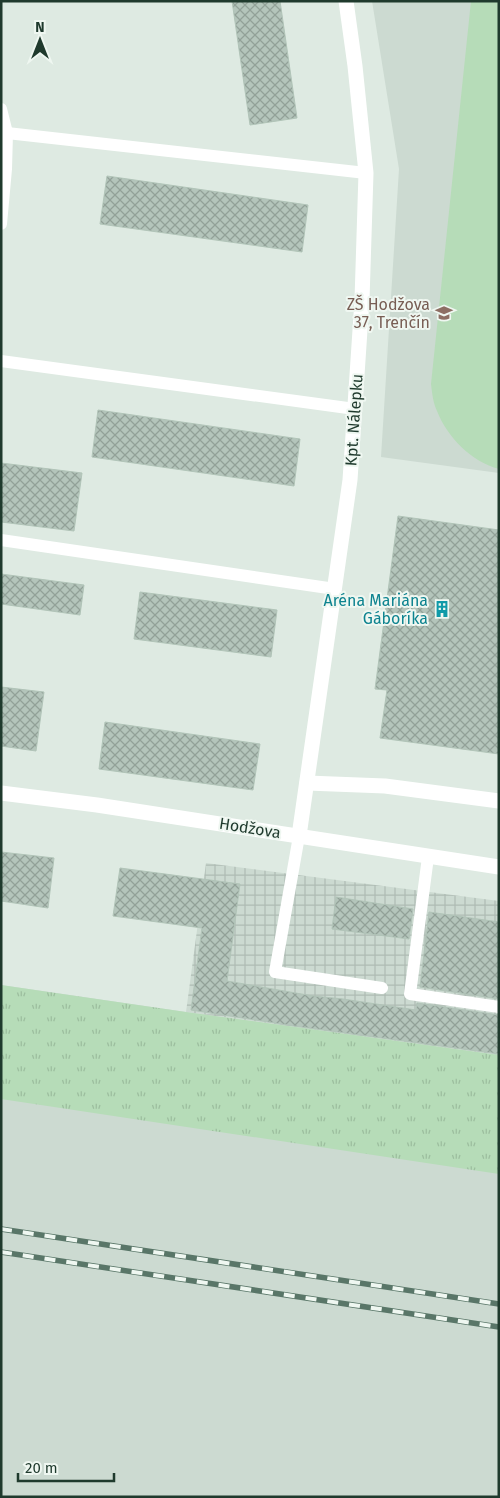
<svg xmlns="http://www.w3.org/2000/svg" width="500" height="1498" font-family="'Fira Sans',sans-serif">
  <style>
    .built { fill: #ccdad1 }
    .industrial { fill: url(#industrial-grid) }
    .grass { fill: url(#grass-tufts) }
    .pitch { fill: #b6dcb8 }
    .building { fill: url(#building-cross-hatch); stroke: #b1c4b8 }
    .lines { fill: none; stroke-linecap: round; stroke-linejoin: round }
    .service { stroke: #fff; stroke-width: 12 }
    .minor { stroke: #fff; stroke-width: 15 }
    .rail-casing { stroke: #597668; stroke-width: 5.5 }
    .rail { stroke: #eff7f1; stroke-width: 4; stroke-dasharray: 11; stroke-linecap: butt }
    .labels { text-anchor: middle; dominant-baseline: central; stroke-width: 4; stroke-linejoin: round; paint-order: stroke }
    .education-label { font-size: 16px; fill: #785e54; stroke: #eff7f1; text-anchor: end }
    .street-label { font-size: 16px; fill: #1f3a2d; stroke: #eff7f1 }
    .culture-label { font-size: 16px; fill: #0d838f; stroke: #eff7f1; text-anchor: end }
  </style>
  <defs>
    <pattern id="industrial-grid" width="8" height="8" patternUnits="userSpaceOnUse" patternTransform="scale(1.25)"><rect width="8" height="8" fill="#ccdad1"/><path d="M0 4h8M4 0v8" fill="none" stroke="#afbcb4"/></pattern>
    <pattern id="grass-tufts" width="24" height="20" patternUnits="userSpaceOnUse" patternTransform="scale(1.25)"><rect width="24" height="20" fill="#b6dcb8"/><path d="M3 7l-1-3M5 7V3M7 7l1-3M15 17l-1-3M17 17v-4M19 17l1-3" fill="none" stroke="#9cbe9e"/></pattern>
    <pattern id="building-cross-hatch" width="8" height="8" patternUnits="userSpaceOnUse" patternTransform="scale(1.25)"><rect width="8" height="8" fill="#b4c5bb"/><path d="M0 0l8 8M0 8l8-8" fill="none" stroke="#92a198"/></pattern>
  </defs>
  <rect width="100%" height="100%" fill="#deeae2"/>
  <g class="built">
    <polygon points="372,1 499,1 499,473 381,457 399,169"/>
    <polygon points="1,985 186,1012 499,1055 499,1497 1,1497"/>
  </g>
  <polygon class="industrial" points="206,863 499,901 499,1055 186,1012"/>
  <polygon class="grass" points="1,985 186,1012 499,1055 499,1174 1,1099"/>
  <path class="pitch" d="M471,1H499V469C472,462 447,437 437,411C433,403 432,392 431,384Z"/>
  <g class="building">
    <polygon points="232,1 280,1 297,118 250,125"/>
    <polygon points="107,176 308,205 302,252 100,224"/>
    <polygon points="98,410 300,439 294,486 92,457"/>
    <polygon points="1,463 82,473 74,531 1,522"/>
    <polygon points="398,516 499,530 499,754 380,738 387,690 375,689"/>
    <polygon points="1,574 84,585 80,615 1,604"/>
    <polygon points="140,592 277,610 271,657 134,639"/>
    <polygon points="1,687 44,692 36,751 1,746"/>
    <polygon points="105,722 260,744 253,790 99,769"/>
    <polygon points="1,852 54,858 48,908 1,901"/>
    <polygon points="120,868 240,884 227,981 313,996 343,999 416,1010 417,1003 499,1015 499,1054 294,1026 191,1010 202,928 113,916"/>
    <polygon points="336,897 413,909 409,939 332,929"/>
    <polygon points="429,912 499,922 499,999 420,987"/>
  </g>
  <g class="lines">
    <g class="service">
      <polyline points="1,109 7,133 6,169 1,224"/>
      <polyline points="7,133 366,173"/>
      <polyline points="1,361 355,409"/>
      <polyline points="1,540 335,589"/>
      <polyline points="299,836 275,972 382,988"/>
      <polyline points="428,857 410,994 499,1007"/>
    </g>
    <g class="minor">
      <polyline points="307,783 385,786 499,801"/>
      <polyline points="1,793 97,805 499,867"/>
      <polyline points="299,836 350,480 362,300 366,173 355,66 346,1"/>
    </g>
    <g class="rail-casing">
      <g id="rail">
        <polyline points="1,1229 499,1304"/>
        <polyline points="1,1252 499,1327"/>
      </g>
    </g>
    <use href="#rail" class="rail"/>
  </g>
  <defs>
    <g id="school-bare" transform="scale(1.35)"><path d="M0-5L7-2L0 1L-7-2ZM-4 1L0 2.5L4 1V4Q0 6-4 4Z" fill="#8d6e63" stroke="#eff7f1" stroke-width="2.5" paint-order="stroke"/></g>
    <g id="building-bare" transform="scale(1.35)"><path d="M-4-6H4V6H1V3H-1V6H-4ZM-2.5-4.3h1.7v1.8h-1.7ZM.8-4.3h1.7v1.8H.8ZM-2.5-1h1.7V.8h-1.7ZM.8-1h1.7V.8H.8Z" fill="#0f9aa8" stroke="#eff7f1" stroke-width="2.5" paint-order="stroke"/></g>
  </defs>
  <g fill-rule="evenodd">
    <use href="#school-bare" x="444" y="313"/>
    <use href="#building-bare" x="442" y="609"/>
  </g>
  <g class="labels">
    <g class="education-label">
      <text x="430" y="304">ZŠ Hodžova<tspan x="430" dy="18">37, Trenčín</tspan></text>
    </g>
    <g class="street-label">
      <text transform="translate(354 420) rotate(-86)">Kpt. Nálepku</text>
      <text transform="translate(250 828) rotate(9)">Hodžova</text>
    </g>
    <g class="culture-label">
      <text x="428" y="600">Aréna Mariána<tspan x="428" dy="18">Gáboríka</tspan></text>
    </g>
  </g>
  <rect width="500" height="1498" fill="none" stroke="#1f3a2d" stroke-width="5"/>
  <g transform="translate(40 40)" stroke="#eff7f1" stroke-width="4" paint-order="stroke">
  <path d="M0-4L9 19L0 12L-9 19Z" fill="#1f3a2d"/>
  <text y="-8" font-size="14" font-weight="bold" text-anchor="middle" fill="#1f3a2d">N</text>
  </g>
  <path d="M18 1473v8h96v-8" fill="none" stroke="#1f3a2d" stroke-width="2.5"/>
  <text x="25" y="1473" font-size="15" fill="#1f3a2d" stroke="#eff7f1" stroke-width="4" paint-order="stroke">20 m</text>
</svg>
